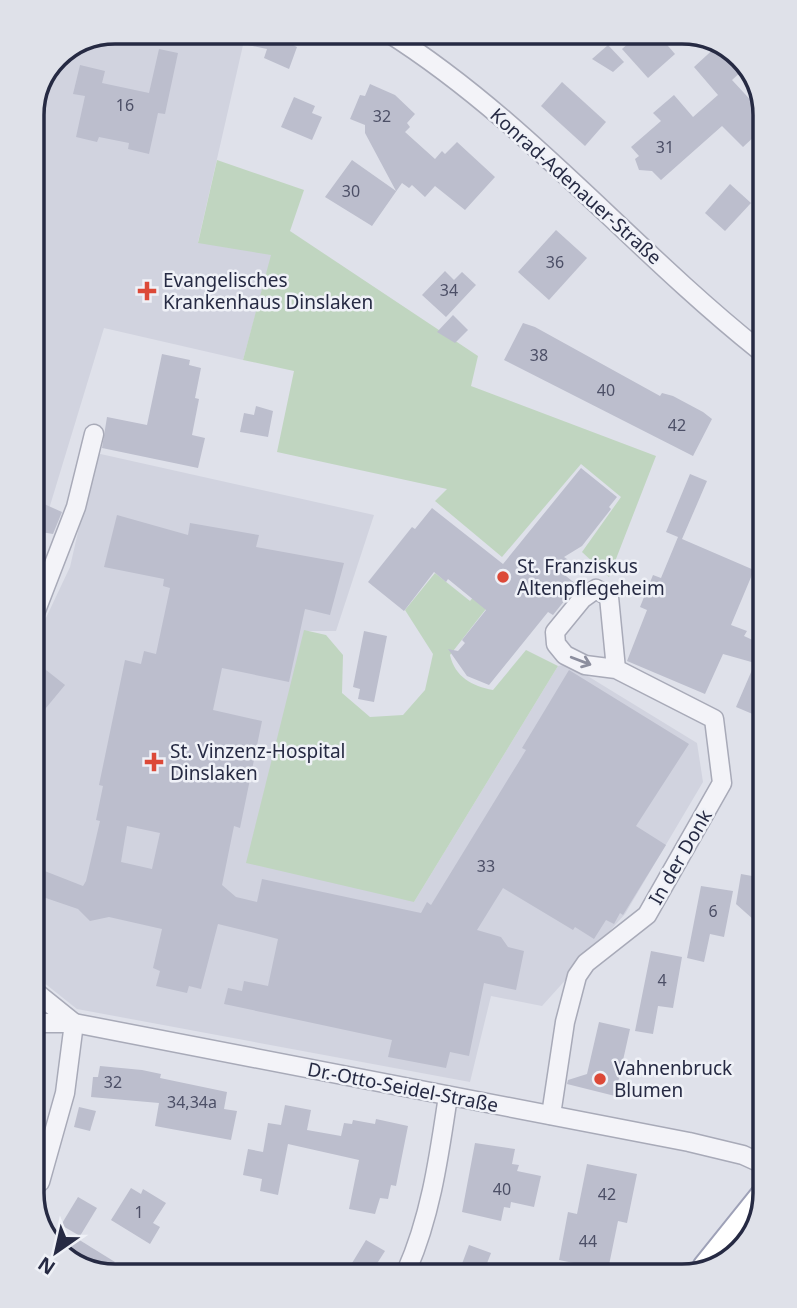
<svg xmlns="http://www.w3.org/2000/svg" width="797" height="1308" font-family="'Noto Sans',sans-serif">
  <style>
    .built { fill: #d1d3df }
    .green { fill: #c0d5c0 }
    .building { fill: #bcbecd; fill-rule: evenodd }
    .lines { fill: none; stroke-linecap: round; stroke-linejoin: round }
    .street-casing { stroke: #a8aab8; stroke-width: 21 }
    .primary-casing { stroke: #9ea1b7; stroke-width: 32 }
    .street { stroke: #f3f3f8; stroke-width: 18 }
    .primary { stroke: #fff; stroke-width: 28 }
    .oneway { stroke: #8c8e9e }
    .poi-dot { fill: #dc4938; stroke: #eff1f7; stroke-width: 2.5 }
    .labels { text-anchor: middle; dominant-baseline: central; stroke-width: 5; stroke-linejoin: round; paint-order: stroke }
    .number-label { font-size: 16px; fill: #4c4f66 }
    .street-label { font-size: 19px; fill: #262a43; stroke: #eff1f7 }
    .poi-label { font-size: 19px; fill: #262a43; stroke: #eff1f7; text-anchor: start }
    .rim { fill: none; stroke: #262a43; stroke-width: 3.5 }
  </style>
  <rect width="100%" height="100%" fill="#dfe1ea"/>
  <g class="built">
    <polygon points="115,32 246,32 198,242 272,254 243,360 104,328 35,555 32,110 56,56"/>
    <polygon points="96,453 374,515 336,631 304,631 414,902 558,666 568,664 697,743 703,782 625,914 542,1006 491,996 470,1082 77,1009 38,978 36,639 70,567"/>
  </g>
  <g class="green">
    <polygon points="217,160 304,190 290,231 478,356 471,386 656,456 609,577 582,552 621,497 581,464 502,557 435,501 447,489 277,452 294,371 243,360 271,255 198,243"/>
    <path d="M435,573L470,601L476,594L489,605L450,655C455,677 472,686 493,690L526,650L558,666L414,902L246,863L304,630L326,635L343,655L342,693L370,717L403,715L425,690L433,654L405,610Z"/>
  </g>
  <g class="building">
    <polygon points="220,32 296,32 291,44 297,47 289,69 264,58 267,49 219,39"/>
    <polygon points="641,32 656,32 675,54 648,78 622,49"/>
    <polygon points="719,44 731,52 743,70 732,80 757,107 757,134 743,147 722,126 661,180 652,171 639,170 635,159 639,156 631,147 661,121 653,113 674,95 693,117 718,95 694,67"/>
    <polygon points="608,45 624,62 613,72 592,59"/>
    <polygon points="159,49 178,53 165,114 158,113 149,154 128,149 129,143 99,137 97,142 76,137 85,96 73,94 80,65 105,71 102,83 149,93"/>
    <polygon points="562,82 606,122 585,146 541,106"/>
    <polygon points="370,84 395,95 415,114 407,123 410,127 405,132 435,159 442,151 445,154 457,142 495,177 465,210 435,186 425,197 412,185 409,188 402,183 372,226 325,197 352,160 396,191 365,133 365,125 350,119 360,95 365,96"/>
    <polygon points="294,97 315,106 312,113 322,117 312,140 281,127"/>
    <polygon points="730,184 751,203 725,231 705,213"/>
    <polygon points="556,230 587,258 549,300 518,272"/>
    <polygon points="445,271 454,280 462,272 476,285 446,317 422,295"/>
    <polygon points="453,315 468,330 455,343 437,332"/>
    <polygon points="523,323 535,327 660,396 662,393 673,396 703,412 712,419 693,456 504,360"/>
    <polygon points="162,354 190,360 189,365 201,368 195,398 199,399 192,435 205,438 198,468 102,448 107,417 147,425"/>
    <polygon points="256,406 273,411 268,437 240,432 244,413 254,415"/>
    <polygon points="581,468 617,497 609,507 611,509 582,546 564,557 570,561 561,572 577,585 553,615 548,612 489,685 467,676 448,649 458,651 465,643 462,640 486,610 448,579 446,582 434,572 404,611 368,582 412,527 415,529 432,508 503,564"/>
    <polygon points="690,474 707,481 682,539 754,570 731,625 747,631 744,636 761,644 762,718 736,707 755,663 723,654 705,694 627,661 647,610 640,607 653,575 661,578 678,537 666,532"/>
    <polygon points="35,500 62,512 53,534 35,531"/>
    <path d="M117,515L188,535L190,523L259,535L256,547L344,563L330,615L305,609L289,682L222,668L213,710L262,721L240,828L234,826L222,885L236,897L257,902L262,879L421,913L427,902L431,905L526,750L522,748L569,670L689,744L636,826L666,845L623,915L620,913L614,924L606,920L594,939L575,927L573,930L503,888L477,930L501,937L508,947L524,951L516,990L484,983L469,1056L450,1052L446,1068L388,1057L392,1040L224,1004L228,988L242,991L244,981L268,986L278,939L251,932L218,924L201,989L189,986L187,993L156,986L160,971L153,968L162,929L109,917L90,921L78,909L37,895V868L83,886L86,881L100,821L96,820L103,786L99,785L125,660L141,664L144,651L156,654L170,588L163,586L164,579L104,567ZM127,826L160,833L152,869L121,862Z"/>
    <polygon points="364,631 387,636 374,702 358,699 360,689 353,687"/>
    <polygon points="36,662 65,685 36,720"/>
    <polygon points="741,874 763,878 763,928 736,904"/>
    <polygon points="701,886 733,891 724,937 710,934 704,962 687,958"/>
    <polygon points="651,951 682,957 673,1008 658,1006 653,1034 635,1031"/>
    <polygon points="599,1022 630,1029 615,1096 567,1084 568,1080 587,1074"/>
    <polygon points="100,1066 142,1070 161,1074 160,1078 227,1092 224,1109 237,1111 231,1140 155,1126 159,1103 91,1097 93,1077 98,1077"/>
    <polygon points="285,1105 311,1110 307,1130 341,1136 344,1123 352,1124 353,1120 375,1124 376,1119 408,1126 396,1186 391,1185 388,1199 380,1198 375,1214 349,1209 359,1160 288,1144 278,1195 260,1191 262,1179 243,1175 248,1149 263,1152 268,1123 281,1125"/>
    <polygon points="79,1107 96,1111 90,1131 74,1127"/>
    <polygon points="475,1143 515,1149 512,1164 519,1165 517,1171 541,1176 534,1207 511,1202 510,1208 504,1207 501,1221 462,1212"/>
    <polygon points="587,1164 637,1174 627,1223 618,1221 608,1270 559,1260 568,1212 577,1214"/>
    <polygon points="131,1188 141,1194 143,1189 166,1203 153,1223 160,1227 150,1244 111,1220"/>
    <polygon points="78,1197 97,1208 80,1236 61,1225"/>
    <polygon points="73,1236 115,1262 107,1275 68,1262 62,1255"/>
    <polygon points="366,1240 385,1251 371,1273 346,1273"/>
    <polygon points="469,1245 491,1253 484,1271 459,1272"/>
  </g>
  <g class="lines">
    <g class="street-casing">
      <g id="street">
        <path d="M387,32C525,119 631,248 759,350"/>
        <polyline points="35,613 76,507 94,434"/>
        <polyline points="38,994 74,1023 65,1093 40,1182"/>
        <polyline points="38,1023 74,1023 689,1142 743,1155 765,1165"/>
        <polyline points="551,1115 565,1022 577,976 586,963 647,915 722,783 714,719 616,669 585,665 565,655 556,644 555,632 582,599 596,589 609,597 616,669"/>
        <path d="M406,1272C431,1216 439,1156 448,1096"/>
      </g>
    </g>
    <g class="primary-casing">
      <polyline id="primary" points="707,1268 764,1197"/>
    </g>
    <use href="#street" class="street"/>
    <use href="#primary" class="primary"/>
  </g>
  <defs><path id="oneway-shaft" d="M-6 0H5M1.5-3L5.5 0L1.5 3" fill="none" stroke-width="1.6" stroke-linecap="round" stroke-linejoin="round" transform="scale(1.75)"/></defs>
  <use class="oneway" href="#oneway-shaft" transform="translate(581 661) rotate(21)"/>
  <g class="poi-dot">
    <path d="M143.5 280.5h7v7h7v7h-7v7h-7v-7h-7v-7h7z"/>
    <circle cx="503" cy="577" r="7"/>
    <path d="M150.5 751.5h7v7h7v7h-7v7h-7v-7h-7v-7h7z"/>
    <circle cx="600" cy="1079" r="7"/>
  </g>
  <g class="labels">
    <g class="number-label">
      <text x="125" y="105">16</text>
      <text x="382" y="116">32</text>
      <text x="665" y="147">31</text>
      <text x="351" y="191">30</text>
      <text x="555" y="262">36</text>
      <text x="449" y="290">34</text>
      <text x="539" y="355">38</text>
      <text x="606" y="390">40</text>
      <text x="677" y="425">42</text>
      <text x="486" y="866">33</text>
      <text x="713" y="911">6</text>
      <text x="662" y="980">4</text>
      <text x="113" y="1082">32</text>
      <text x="192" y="1102">34,34a</text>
      <text x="502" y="1189">40</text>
      <text x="607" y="1194">42</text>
      <text x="139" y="1212">1</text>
      <text x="588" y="1241">44</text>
    </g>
    <g class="street-label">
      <text transform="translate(576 186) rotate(42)">Konrad-Adenauer-Straße</text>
      <text transform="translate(680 857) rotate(-60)">In der Donk</text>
      <text transform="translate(403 1087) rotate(11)">Dr.-Otto-Seidel-Straße</text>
    </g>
    <g class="poi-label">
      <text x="163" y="280">Evangelisches<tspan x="163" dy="22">Krankenhaus Dinslaken</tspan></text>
      <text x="517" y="566">St. Franziskus<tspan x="517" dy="22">Altenpflegeheim</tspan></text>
      <text x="170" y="751">St. Vinzenz-Hospital<tspan x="170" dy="22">Dinslaken</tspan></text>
      <text x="614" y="1068">Vahnenbruck<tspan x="614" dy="22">Blumen</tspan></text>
    </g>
  </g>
  <path d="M0 0H797V1308H0ZM115 44H682A71 71 0 0 1 753 115V1193A71 71 0 0 1 682 1264H115A71 71 0 0 1 44 1193V115A71 71 0 0 1 115 44Z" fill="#dfe1e9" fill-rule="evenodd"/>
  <path class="rim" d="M115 44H682A71 71 0 0 1 753 115V1193A71 71 0 0 1 682 1264H115A71 71 0 0 1 44 1193V115A71 71 0 0 1 115 44Z"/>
  <g transform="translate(56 1252) rotate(214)" stroke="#eff1f7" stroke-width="5" paint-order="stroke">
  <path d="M0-5L12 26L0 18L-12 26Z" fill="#262a43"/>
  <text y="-10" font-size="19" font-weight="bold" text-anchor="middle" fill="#262a43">N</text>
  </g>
</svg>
